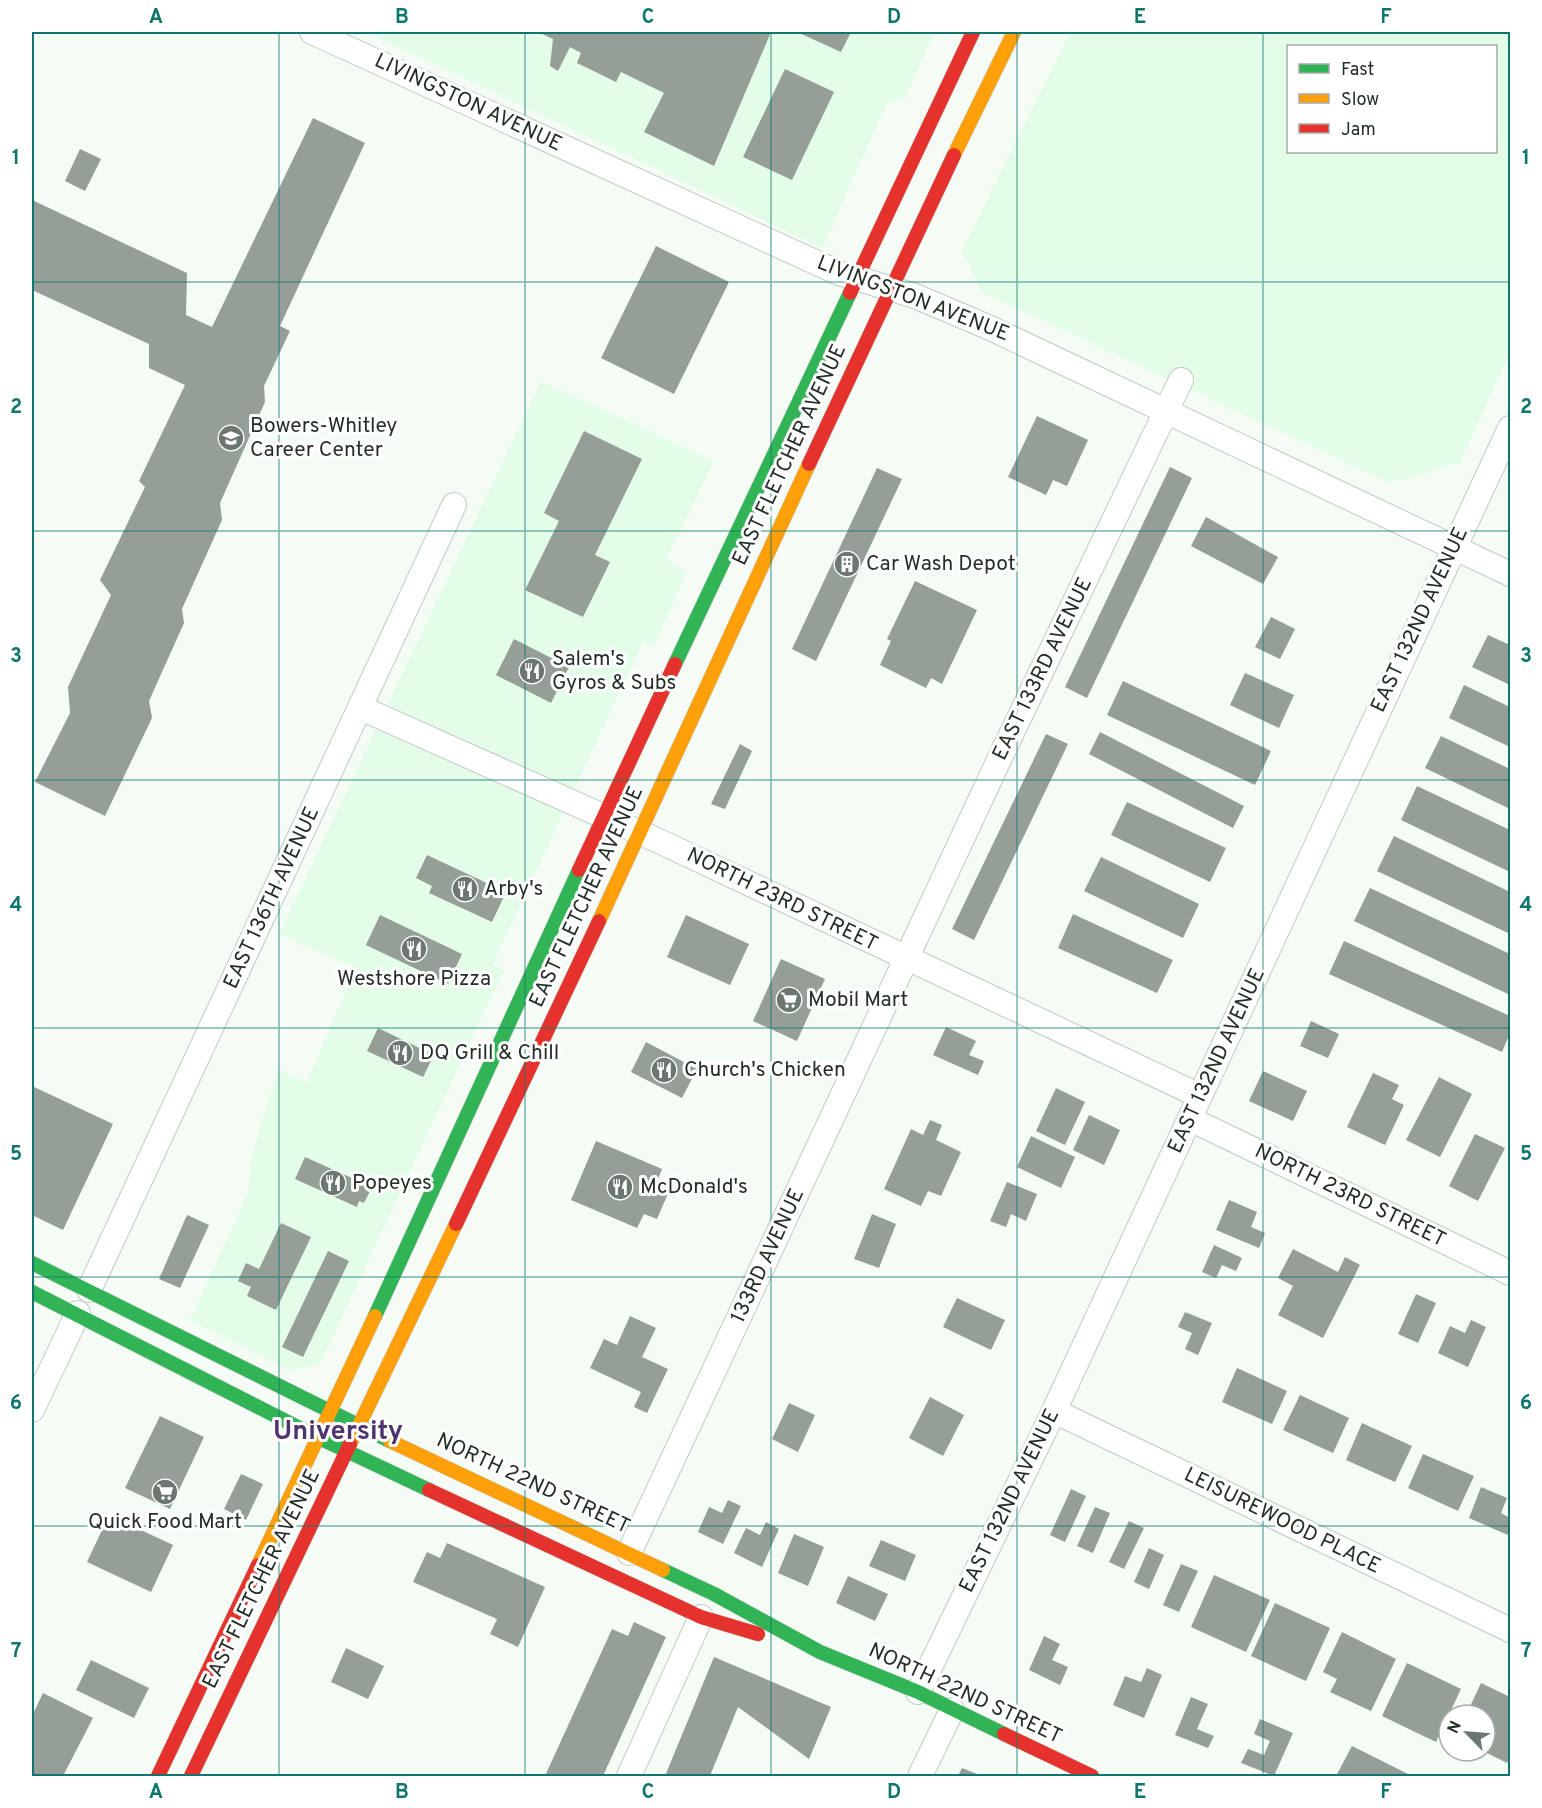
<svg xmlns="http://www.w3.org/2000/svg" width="1542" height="1808" font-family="Overpass,sans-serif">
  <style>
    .built { fill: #e3fde9; fill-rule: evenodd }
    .building { fill: #959e97 }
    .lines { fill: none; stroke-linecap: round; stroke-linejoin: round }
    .street-casing { stroke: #c1cac3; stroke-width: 26 }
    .fast-casing { stroke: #c1cac3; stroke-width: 15 }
    .slow-casing { stroke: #c1cac3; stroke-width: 15 }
    .jam-casing { stroke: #c1cac3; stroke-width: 15 }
    .street { stroke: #fefffe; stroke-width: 24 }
    .fast { stroke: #30b455; stroke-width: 14 }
    .slow { stroke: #ff9f0a; stroke-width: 14 }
    .jam { stroke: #e5322d; stroke-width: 14 }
    .grid { fill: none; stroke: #0f766e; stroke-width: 1.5; stroke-opacity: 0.55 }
    .labels { text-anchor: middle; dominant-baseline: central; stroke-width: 6; stroke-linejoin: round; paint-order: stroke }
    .street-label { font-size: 21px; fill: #232f26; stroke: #fff }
    .poi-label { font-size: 21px; fill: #232f26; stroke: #fff; text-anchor: start }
    .district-label { font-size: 27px; font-weight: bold; fill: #4f346f; stroke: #fff }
    .neatline { fill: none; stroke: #0f766e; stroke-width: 2 }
    .grid-label { font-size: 20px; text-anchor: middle; font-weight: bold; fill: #0f766e }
  </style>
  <rect width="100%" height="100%" fill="#f5fcf6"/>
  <g class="built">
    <polygon points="366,32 935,32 904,99 887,103 822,248"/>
    <path d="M1070,32H1510V352L1460,463L1390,483L982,292L962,251ZM1288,46H1496V152H1288Z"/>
    <polygon points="541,381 714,461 666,560 687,572 654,646 643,642 493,964 504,970 320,1364 292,1371 190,1321 249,1190 251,1159 278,1070 307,1082 356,968 279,934"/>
  </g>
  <g class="building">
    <polygon points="538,32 771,32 714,166 644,132 664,93 621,72 616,82 577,63 581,53 570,47 558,71 550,66 553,39"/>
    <polygon points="797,32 851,32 841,52"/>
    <polygon points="785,69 834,92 792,180 743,157"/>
    <polygon points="313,118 365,143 280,326 290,331 264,386 265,402 220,503 222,520 182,609 184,623 149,701 152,718 105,816 35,782 70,713 68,687 111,595 100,580 145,487 139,481 185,385 149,368 149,344 32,290 32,200 187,273 186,315 212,327"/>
    <polygon points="80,149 101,159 85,191 65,181"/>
    <polygon points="656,246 729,282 674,394 601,358"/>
    <polygon points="1037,416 1088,440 1067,486 1053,480 1046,495 1008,477"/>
    <polygon points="584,431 642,459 595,555 610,562 583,617 525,590 559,521 544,513"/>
    <polygon points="1170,467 1192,478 1087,698 1065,687"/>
    <polygon points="877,468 902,479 816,661 792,649"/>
    <polygon points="1206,517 1278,557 1263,584 1191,546"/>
    <polygon points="915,581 977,610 942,684 931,678 926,688 880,665 891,641 887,639"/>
    <polygon points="1271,617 1295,629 1280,659 1255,647"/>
    <polygon points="1488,635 1510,645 1510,685 1472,667"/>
    <polygon points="514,639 569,667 551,703 496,675"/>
    <polygon points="1245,673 1294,695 1279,728 1230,705"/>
    <polygon points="1123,681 1271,751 1255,785 1107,715"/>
    <polygon points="1464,685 1510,707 1510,747 1449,718"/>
    <polygon points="1100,732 1244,806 1233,828 1089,754"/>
    <polygon points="1046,734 1068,744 974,940 952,929"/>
    <polygon points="1441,736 1510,769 1510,809 1425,768"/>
    <polygon points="740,744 752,751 725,809 711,804"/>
    <polygon points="1417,786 1510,830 1510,872 1401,820"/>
    <polygon points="1127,802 1226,848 1210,882 1111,835"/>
    <polygon points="1394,836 1510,892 1510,934 1377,871"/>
    <polygon points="427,855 506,892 492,922 429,893 432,886 416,878"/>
    <polygon points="1101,857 1199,904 1183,938 1084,891"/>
    <polygon points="1370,888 1510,954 1510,995 1354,921"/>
    <polygon points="1073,914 1173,960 1157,993 1058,948"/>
    <polygon points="380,915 462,954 448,984 366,945"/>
    <polygon points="686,915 749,944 730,985 667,957"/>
    <polygon points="1344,941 1510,1016 1510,1033 1502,1052 1329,974"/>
    <polygon points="781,959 825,979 797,1041 753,1021"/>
    <polygon points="1311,1021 1339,1034 1328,1058 1300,1046"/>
    <polygon points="946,1027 976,1041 969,1055 984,1061 978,1075 933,1055"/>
    <polygon points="378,1028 434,1055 423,1077 367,1051"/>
    <polygon points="646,1042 697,1069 682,1098 631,1072"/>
    <polygon points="1263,1071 1307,1091 1293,1121 1249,1101"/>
    <polygon points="1373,1073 1399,1085 1392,1099 1404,1105 1385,1145 1347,1127"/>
    <polygon points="1439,1077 1472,1094 1440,1157 1406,1140"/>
    <polygon points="32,1086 113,1124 63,1230 34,1216 34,1205 32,1205"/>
    <polygon points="1056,1088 1085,1102 1065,1145 1036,1131"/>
    <polygon points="1089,1115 1120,1130 1104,1165 1073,1150"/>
    <polygon points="930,1120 942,1125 936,1140 961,1152 941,1196 928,1191 921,1206 884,1189 911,1129 923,1135"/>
    <polygon points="1475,1134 1505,1148 1478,1201 1449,1186"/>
    <polygon points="1031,1136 1075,1157 1061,1188 1017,1167"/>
    <polygon points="596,1141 662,1169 656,1184 670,1189 657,1219 644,1214 637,1228 571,1200"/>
    <polygon points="305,1157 372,1187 364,1203 359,1201 357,1207 295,1179"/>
    <polygon points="1007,1182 1037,1194 1026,1221 1011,1214 1006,1227 990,1221"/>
    <polygon points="1229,1200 1257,1212 1251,1227 1265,1233 1259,1248 1216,1230"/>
    <polygon points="872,1214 896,1224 879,1268 854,1259"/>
    <polygon points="187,1215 209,1225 180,1288 159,1279"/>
    <polygon points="281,1223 311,1237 276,1310 247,1296 251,1287 238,1281 246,1263 259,1269"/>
    <polygon points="1214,1245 1242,1258 1236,1271 1222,1265 1216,1278 1202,1272"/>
    <polygon points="1293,1249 1338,1272 1345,1257 1360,1265 1323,1338 1278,1315 1293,1286 1278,1278"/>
    <polygon points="328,1251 349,1261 303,1357 282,1347"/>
    <polygon points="1416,1294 1436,1303 1418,1343 1398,1334"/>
    <polygon points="957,1298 1005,1320 991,1350 943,1327"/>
    <polygon points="1185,1312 1212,1323 1198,1355 1185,1349 1192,1333 1178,1327"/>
    <polygon points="630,1316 656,1328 642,1357 668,1369 647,1413 634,1407 641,1392 590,1368 604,1339 617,1345"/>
    <polygon points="1471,1320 1486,1327 1468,1367 1438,1353 1450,1326 1465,1333"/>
    <polygon points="1237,1368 1287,1391 1272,1424 1222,1402"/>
    <polygon points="1300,1395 1349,1418 1333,1453 1283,1430"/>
    <polygon points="930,1397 964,1415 943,1456 909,1438"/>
    <polygon points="789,1403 815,1415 798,1452 772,1439"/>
    <polygon points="160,1416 204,1437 170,1509 125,1488"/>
    <polygon points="1362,1423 1412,1446 1395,1482 1346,1460"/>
    <polygon points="1423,1454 1474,1476 1458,1511 1408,1488"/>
    <polygon points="241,1474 263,1484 246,1520 224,1509"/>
    <polygon points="1481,1487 1507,1498 1501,1513 1510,1518 1510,1536 1469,1518"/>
    <polygon points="1071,1489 1086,1496 1065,1542 1050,1535"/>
    <polygon points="728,1500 741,1506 723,1544 698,1532 709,1507 722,1513"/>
    <polygon points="1095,1507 1110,1513 1093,1553 1077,1546"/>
    <polygon points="109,1515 173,1545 151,1592 87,1562"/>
    <polygon points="1129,1521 1144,1528 1124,1569 1109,1562"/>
    <polygon points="766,1522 779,1529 762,1567 734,1553 746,1528 760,1535"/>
    <polygon points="794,1534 824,1547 808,1586 778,1573"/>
    <polygon points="881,1540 916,1555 905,1581 869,1566"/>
    <polygon points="447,1543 545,1587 518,1647 490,1634 497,1619 413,1582 427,1552 440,1558"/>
    <polygon points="1149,1548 1164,1555 1149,1589 1134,1582"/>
    <polygon points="1181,1564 1198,1571 1179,1612 1163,1605"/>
    <polygon points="1214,1575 1270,1600 1246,1652 1191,1627"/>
    <polygon points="848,1576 888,1594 875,1621 836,1603"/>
    <polygon points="1275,1603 1330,1628 1306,1681 1251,1656"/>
    <polygon points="634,1622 666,1637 603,1776 545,1776 612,1629 628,1636"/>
    <polygon points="1342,1632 1396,1659 1371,1711 1330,1692 1337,1679 1323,1672"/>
    <polygon points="1044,1636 1060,1644 1052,1660 1068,1667 1060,1685 1029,1670"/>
    <polygon points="346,1648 384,1666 368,1699 331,1682"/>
    <polygon points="714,1657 831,1707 809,1759 738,1707 710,1776 665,1776"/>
    <polygon points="91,1660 149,1688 134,1718 76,1690"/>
    <polygon points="1407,1663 1461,1689 1436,1742 1382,1716"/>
    <polygon points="1147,1668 1162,1675 1144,1718 1113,1705 1125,1676 1141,1682"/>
    <polygon points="1481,1683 1510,1697 1510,1756 1507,1763 1485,1752 1485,1715 1466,1715"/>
    <polygon points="43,1693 93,1718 63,1776 32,1776 32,1716"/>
    <polygon points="1191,1697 1208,1704 1197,1729 1214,1736 1208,1748 1175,1735"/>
    <polygon points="1260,1719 1293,1733 1274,1776 1241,1763 1248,1749 1264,1755 1270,1741 1254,1734"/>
    <polygon points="1352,1746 1412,1776 1336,1776"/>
    <polygon points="962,1768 982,1776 958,1776"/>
  </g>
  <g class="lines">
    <g class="street-casing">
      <g id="street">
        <polyline points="312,32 839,273 915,296 988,327 1510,574"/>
        <polyline points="361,708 661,842 1200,1096"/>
        <polyline points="1190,1119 1510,1273"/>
        <polyline points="89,1290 454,505"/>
        <polyline points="32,1410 78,1313"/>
        <polyline points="1054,1411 1510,1630"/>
        <polyline points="629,1553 997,764 1181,380"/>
        <polyline points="918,1692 1054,1411 1510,428"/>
        <polyline points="629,1776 701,1617"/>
        <polyline points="920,1776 952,1710"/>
      </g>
    </g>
    <g class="fast-casing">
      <g id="fast">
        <polyline points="675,664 850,293"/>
        <polyline points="32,1263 390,1441"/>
        <polyline points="32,1292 317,1437 429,1490"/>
        <polyline points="375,1316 579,870"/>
        <polyline points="663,1570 714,1594 820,1652 918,1692 1004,1734"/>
      </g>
    </g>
    <g class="slow-casing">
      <g id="slow">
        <polyline points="954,155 1014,32"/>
        <polyline points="599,921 809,464"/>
        <polyline points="390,1441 663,1570"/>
        <polyline points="350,1444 456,1224"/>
        <polyline points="258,1565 375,1316"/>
      </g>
    </g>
    <g class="jam-casing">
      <g id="jam">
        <polyline points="850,293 973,32"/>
        <polyline points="809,464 954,155"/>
        <polyline points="579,870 675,664"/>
        <polyline points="456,1224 599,921"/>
        <polyline points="429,1490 701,1617 758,1634"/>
        <polyline points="1004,1734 1092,1776"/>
        <polyline points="158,1776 258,1565"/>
        <polyline points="191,1776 350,1444"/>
      </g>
    </g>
    <use href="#street" class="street"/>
    <use href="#fast" class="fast"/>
    <use href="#slow" class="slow"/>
    <use href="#jam" class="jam"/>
  </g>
  <path class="grid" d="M279,32V1776M525,32V1776M771,32V1776M1017,32V1776M1263,32V1776M32,282H1510M32,531H1510M32,780H1510M32,1028H1510M32,1277H1510M32,1526H1510"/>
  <defs>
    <g id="school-disc" transform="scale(1.35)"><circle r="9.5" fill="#6c776f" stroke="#fff"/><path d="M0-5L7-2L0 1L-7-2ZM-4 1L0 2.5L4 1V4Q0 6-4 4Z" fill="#fff"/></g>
    <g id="building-disc" transform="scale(1.35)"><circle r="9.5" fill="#6c776f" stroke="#fff"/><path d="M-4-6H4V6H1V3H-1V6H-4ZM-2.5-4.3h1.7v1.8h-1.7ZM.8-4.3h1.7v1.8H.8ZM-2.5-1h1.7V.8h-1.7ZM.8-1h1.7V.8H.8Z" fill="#fff"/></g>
    <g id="restaurant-disc" transform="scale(1.35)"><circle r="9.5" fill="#6c776f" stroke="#fff"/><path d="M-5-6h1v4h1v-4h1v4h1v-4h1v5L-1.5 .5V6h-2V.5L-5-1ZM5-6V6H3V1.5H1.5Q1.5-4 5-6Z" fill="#fff"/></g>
    <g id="supermarket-disc" transform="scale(1.35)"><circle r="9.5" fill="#6c776f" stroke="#fff"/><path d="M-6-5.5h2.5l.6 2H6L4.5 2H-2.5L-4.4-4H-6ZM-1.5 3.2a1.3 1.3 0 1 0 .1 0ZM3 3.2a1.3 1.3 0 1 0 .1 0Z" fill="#fff"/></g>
  </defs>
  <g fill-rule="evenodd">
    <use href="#school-disc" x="231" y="438"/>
    <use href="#building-disc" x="847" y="564"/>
    <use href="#restaurant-disc" x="532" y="671"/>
    <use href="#restaurant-disc" x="465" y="889"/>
    <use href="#restaurant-disc" x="414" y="949"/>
    <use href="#supermarket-disc" x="789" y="1000"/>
    <use href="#restaurant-disc" x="400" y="1053"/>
    <use href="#restaurant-disc" x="664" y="1070"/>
    <use href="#restaurant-disc" x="333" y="1183"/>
    <use href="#restaurant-disc" x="620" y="1187"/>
    <use href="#supermarket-disc" x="165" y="1492"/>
  </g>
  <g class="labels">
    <g class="street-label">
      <text transform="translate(468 103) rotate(25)">LIVINGSTON AVENUE</text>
      <text transform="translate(913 299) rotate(21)">LIVINGSTON AVENUE</text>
      <text transform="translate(790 455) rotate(-65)">EAST FLETCHER AVENUE</text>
      <text transform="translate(1420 620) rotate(-65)">EAST 132ND AVENUE</text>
      <text transform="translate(1043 669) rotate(-64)">EAST 133RD AVENUE</text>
      <text transform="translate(587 897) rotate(-65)">EAST FLETCHER AVENUE</text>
      <text transform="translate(272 898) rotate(-65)">EAST 136TH AVENUE</text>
      <text transform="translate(782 900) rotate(26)">NORTH 23RD STREET</text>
      <text transform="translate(1217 1061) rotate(-65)">EAST 132ND AVENUE</text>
      <text transform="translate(1350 1196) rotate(26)">NORTH 23RD STREET</text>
      <text transform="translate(768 1256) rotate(-65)">133RD AVENUE</text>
      <text transform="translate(533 1484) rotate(25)">NORTH 22ND STREET</text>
      <text transform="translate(1010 1501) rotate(-64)">EAST 132ND AVENUE</text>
      <text transform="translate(1282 1521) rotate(26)">LEISUREWOOD PLACE</text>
      <text transform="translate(262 1579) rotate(-64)">EAST FLETCHER AVENUE</text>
      <text transform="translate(965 1694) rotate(25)">NORTH 22ND STREET</text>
    </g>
    <g class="poi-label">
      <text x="250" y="426">Bowers-Whitley<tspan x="250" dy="24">Career Center</tspan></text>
      <text x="866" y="564">Car Wash Depot</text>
      <text x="552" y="659">Salem's<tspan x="552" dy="24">Gyros &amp; Subs</tspan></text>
      <text x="484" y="889">Arby's</text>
      <text x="414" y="979" text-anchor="middle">Westshore Pizza</text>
      <text x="808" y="1000">Mobil Mart</text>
      <text x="420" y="1053">DQ Grill &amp; Chill</text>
      <text x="684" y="1070">Church's Chicken</text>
      <text x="352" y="1183">Popeyes</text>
      <text x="640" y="1187">McDonald's</text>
      <text x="165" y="1522" text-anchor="middle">Quick Food Mart</text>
    </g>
    <g class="district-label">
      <text x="338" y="1432">University</text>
    </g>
  </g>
  <rect width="1542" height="1808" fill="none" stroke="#ffffff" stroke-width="66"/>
  <rect x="1287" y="45" width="210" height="108" fill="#ffffff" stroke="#a7aca8" stroke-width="1.5"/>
  <rect x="1299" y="64" width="30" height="9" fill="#30b455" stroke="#a7aca8" stroke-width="1.5"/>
  <text x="1341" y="75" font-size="18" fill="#232f26">Fast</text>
  <rect x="1299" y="94" width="30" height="9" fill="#ff9f0a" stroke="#a7aca8" stroke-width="1.5"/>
  <text x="1341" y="105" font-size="18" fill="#232f26">Slow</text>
  <rect x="1299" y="124" width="30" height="9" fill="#e5322d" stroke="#a7aca8" stroke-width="1.5"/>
  <text x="1341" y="135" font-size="18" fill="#232f26">Jam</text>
  <g transform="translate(1467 1733) rotate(295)"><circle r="28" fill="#ffffff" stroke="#a7aca8" stroke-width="1.5"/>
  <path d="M0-4.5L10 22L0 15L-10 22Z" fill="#6c776f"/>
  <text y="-9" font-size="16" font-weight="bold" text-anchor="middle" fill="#232f26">N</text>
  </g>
  <rect x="33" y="33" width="1476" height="1742" class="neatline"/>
  <g class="grid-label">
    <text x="156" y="23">A</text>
    <text x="402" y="23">B</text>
    <text x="648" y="23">C</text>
    <text x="894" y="23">D</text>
    <text x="1140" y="23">E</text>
    <text x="1386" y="23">F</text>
    <text x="16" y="164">1</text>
    <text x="1526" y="164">1</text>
    <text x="16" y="413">2</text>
    <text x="1526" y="413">2</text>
    <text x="16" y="662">3</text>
    <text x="1526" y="662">3</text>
    <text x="16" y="911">4</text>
    <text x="1526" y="911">4</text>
    <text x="16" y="1160">5</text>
    <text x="1526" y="1160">5</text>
    <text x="16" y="1409">6</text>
    <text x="1526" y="1409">6</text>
    <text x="16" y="1657">7</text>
    <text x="1526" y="1657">7</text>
    <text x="156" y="1798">A</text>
    <text x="402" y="1798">B</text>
    <text x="648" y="1798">C</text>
    <text x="894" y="1798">D</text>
    <text x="1140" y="1798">E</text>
    <text x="1386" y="1798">F</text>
  </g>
</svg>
